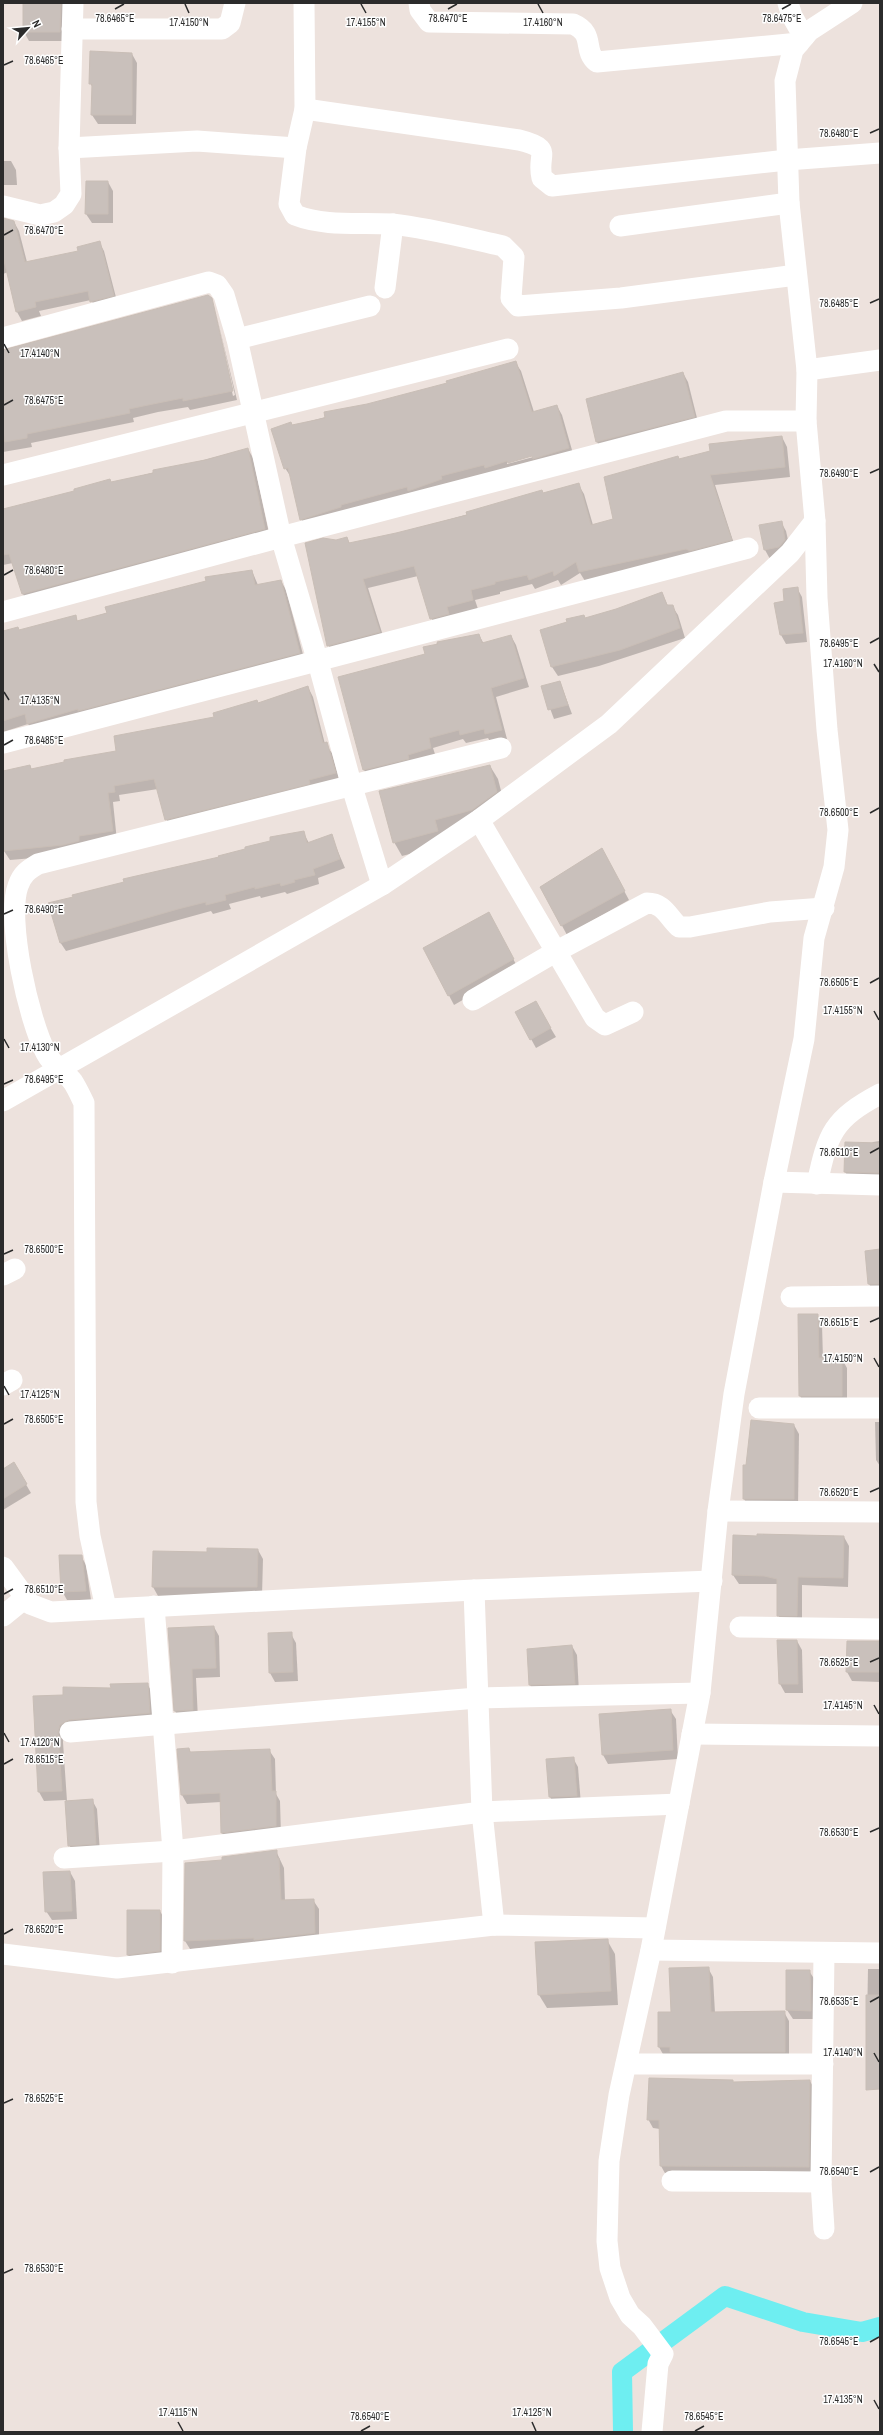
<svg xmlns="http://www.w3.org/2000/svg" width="883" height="2435" font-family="'Archivo Narrow',sans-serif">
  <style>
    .shadow { fill: #0003; fill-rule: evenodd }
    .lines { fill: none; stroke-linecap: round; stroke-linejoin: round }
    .canal { stroke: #6eeef1; stroke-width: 20 }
    .building { fill: #c9c0bb; stroke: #c9beb6 }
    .street { stroke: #fff; stroke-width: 21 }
    .ticks { fill: none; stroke: #2b2b2b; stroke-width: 1.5 }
    .ticks-label { font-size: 10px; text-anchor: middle; fill: #2b2b2b; stroke: #fff; stroke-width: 3; stroke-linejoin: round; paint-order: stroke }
  </style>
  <rect width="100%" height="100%" fill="#ede2dd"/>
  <g class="shadow">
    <polygon points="24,3 67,3 65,41 29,41 24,32"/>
    <polygon points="132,54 137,63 136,124 98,124 92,115 93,88 90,83"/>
    <polygon points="3,161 11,161 16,170 17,185 3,185"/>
    <polygon points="108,182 113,191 113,223 92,223 86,214"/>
    <polygon points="3,221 14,222 19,231 27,262 79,252 99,242 104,251 118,305 97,310 91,300 39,311 41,316 22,321 17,312 8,272 3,274"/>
    <polygon points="211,299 233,396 235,395 214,305 237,400 190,410 188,407 158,412 133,418 134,422 31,443 32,447 3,452 3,351"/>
    <path d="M515,362L521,371L534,412L557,406L562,415L574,457L306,528L301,519L291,477L285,468L292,426L448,384ZM536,454L537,456L507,464V462Z"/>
    <polygon points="683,373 688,382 699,426 602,451 597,442 588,400"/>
    <polygon points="782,437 787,447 790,477 715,485 736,550 585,581 580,573 561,585 558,580 535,589 532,584 500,592 500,594 475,600 478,609 437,628 431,618 418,576 368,588 385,642 334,655 328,645 336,541 347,538 350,544 396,534 578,484 584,494 593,525 614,520 679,460"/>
    <polygon points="248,449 253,458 270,538 28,604 23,594 13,563 3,565 3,510"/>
    <polygon points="781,522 786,531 790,549 770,559 765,550"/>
    <polygon points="252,571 258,585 281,581 286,590 305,662 34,733 28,724 3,732 3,632 19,631 75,616 78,622 207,581 206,578"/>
    <polygon points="797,588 802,597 807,642 786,644 781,635 775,603 786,602"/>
    <polygon points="662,593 668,606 672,606 678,615 685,638 599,666 558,676 552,667 541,631 616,610"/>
    <polygon points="479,635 484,644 511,636 516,645 529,687 496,697 507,739 491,743 488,738 466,743 463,739 433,748 436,757 369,779 364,770 339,678 426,655 438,642"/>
    <polygon points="560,682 572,714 554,719 542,687"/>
    <polygon points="308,687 313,697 325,744 332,753 340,782 172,829 166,819 158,789 119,795 120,801 113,802 117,841 69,855 10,860 4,851 3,772 30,766 32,770 118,752"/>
    <polygon points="490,766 498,779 505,806 445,845 402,856 394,842"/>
    <polygon points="303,832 309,843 331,835 345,868 318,878 319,884 287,894 285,892 261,898 260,896 229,904 231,909 213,914 211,911 66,951 60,942 220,858"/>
    <polygon points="607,859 629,900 567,935 541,887"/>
    <polygon points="494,923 518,968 454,1005 424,948"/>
    <polygon points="535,1002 556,1037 536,1048 516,1012"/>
    <polygon points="880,1141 880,1182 851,1181 845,1172 873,1142"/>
    <polygon points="880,1251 880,1293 874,1293 869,1284"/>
    <polygon points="817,1315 822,1324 823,1359 842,1359 847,1368 847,1405 805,1405 800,1396"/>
    <polygon points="875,1422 880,1422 880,1466 876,1460"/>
    <polygon points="794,1425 799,1434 798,1508 749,1508 744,1499 747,1466"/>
    <polygon points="14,1464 31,1493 3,1510 3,1469"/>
    <polygon points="734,1536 844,1537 849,1546 848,1587 802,1585 802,1625 783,1624 778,1615 778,1584 739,1584 733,1575"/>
    <polygon points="258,1550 263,1559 262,1596 158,1596 153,1587 154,1552 208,1553"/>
    <polygon points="81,1556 86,1565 91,1600 67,1600 62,1591"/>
    <polygon points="214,1627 219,1636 220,1677 196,1678 198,1719 180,1720 175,1711 169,1629"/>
    <polygon points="291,1634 296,1643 298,1681 275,1682 270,1673"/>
    <polygon points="797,1641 802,1650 803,1693 785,1693 780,1684"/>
    <polygon points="880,1642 880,1682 852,1681 847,1672"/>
    <polygon points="572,1646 577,1655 579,1693 535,1694 530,1685"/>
    <polygon points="147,1684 153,1693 155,1722 64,1734 63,1742 67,1801 92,1800 97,1809 100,1853 75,1854 69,1845 66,1800 44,1801 39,1792 34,1697 64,1696"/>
    <polygon points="670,1710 676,1719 678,1759 608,1764 603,1755 600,1715"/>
    <polygon points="189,1749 191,1753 269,1750 275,1759 276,1794 280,1801 281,1835 227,1842 222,1833 221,1802 187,1804 182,1795"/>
    <polygon points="573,1758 578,1767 581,1805 555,1806 550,1797 547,1760"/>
    <polygon points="276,1851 284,1868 285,1901 313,1900 319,1909 319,1942 190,1949 185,1941 223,1861"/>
    <polygon points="70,1872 75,1881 77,1919 52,1920 46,1911"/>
    <polygon points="160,1911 168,1925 167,1965 136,1968 128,1955"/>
    <polygon points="607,1940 615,1954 618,2005 547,2008 539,1995"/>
    <polygon points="708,1968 713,1977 715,2013 784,2012 789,2021 789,2060 664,2056 659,2047 672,2013"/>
    <polygon points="868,1969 880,1969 880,2084 866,2075"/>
    <polygon points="809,1971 815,1980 815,2019 793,2019 787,2010"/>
    <polygon points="810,2081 815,2090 814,2176 666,2175 661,2166 660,2129 653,2128 648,2119 733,2083"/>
  </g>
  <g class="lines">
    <polyline class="canal" points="623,2432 622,2372 725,2296 803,2322 862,2332 880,2327"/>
  </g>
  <g class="building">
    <polygon points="23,3 61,3 60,32 23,32"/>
    <polygon points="90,51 132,53 132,115 91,115 92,84 89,84"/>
    <polygon points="86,181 108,181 108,214 85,214"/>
    <polygon points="3,218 14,221 25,262 78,251 77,247 100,241 114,296 90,302 88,291 35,302 36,307 16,312 3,256"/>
    <polygon points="208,295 212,298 233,391 183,401 183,398 153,404 129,409 130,413 27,434 27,438 5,442 3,431 3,350"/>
    <polygon points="516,361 532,412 557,405 569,448 533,459 532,456 508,463 507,461 485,468 484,465 441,476 442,479 408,491 407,487 341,505 341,507 300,520 288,468 284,469 271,429 291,422 292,425 325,418 324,412 367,404 447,383 446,381"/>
    <polygon points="683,372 695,417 596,442 586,399"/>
    <polygon points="782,436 785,467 710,475 732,540 690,551 686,549 579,572 576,562 554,576 553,571 529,580 527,575 495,582 495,584 471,590 473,600 447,607 449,614 430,619 414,566 363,579 380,632 327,646 305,543 323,538 336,540 347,537 349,543 396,533 467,515 466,512 542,490 543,493 579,483 591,525 613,519 604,477 678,456 679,459 710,451 709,444"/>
    <polygon points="248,448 265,529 22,594 9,554 3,555 3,509 74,491 74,489 110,479 111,482 153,473 153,470 205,460"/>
    <polygon points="782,521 785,540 779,547 764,550 759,525"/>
    <polygon points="252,570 255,585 281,580 300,653 78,711 78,709 27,724 25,714 3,721 3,631 18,627 19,630 76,615 77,621 107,613 105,607 206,581 205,577"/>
    <polygon points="798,587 803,633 780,635 774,603 784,601 783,589"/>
    <polygon points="662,592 667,605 673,605 680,628 620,650 551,667 540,630 567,622 566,619 584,615 585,618 616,609"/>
    <polygon points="479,634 482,643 511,635 524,678 491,688 502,730 485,734 484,729 460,735 459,730 429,738 431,748 408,755 409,759 363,770 338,677 425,654 423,647 438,644 437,642"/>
    <polygon points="560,681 568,705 548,710 541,686"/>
    <polygon points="308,686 323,743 327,742 336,773 309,780 310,784 165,820 154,779 114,786 115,792 108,793 113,831 79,836 79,841 63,845 3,851 3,771 30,765 31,769 64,762 64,760 116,751 114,736 214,717 213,713 257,700 258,703"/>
    <polygon points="490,765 497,792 472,810 435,820 438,831 393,843 379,791"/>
    <polygon points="304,831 307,843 332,834 340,859 313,869 315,875 294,880 295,882 281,886 280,883 255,889 255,887 225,895 226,900 206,905 206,902 178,909 60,943 48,903 73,897 72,895 124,882 123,879 219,857 218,856 245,849 245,847 270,841 270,837"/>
    <polygon points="602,848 625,891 561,926 540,887"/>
    <polygon points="489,912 514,959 448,996 423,948"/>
    <polygon points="536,1001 551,1028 530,1040 515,1012"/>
    <polygon points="845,1142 880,1143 880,1173 844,1172"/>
    <polygon points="880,1249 880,1284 868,1284 865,1251"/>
    <polygon points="798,1314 818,1314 819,1358 842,1358 842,1396 799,1396"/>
    <polygon points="751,1420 794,1424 794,1499 743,1499 743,1465 746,1465"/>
    <polygon points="14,1462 27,1484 3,1499 3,1469"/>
    <polygon points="757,1534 844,1536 843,1578 798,1577 797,1616 777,1616 777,1579 764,1576 732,1575 733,1535 757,1536"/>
    <polygon points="207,1548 258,1549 257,1587 152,1587 153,1551 207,1552"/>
    <polygon points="59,1555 82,1555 86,1591 61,1592"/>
    <polygon points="214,1626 216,1668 192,1669 193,1710 174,1711 168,1628"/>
    <polygon points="292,1632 293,1672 269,1673 268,1633"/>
    <polygon points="777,1640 797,1640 798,1684 779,1684"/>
    <polygon points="847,1641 880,1641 880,1672 846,1672"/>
    <polygon points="572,1645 575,1684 529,1685 527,1649"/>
    <polygon points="148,1683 150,1713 69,1720 60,1725 58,1733 62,1791 38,1792 33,1696 63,1695 63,1687 111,1688 110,1684"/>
    <polygon points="671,1709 673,1750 602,1755 599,1714"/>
    <polygon points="189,1748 190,1752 270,1749 272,1791 276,1791 276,1826 221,1833 220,1793 181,1795 177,1749"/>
    <polygon points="574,1757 577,1796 549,1797 546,1759"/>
    <polygon points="93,1799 96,1844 68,1846 65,1801"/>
    <polygon points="277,1850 277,1858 279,1858 281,1900 314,1899 315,1933 254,1940 254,1938 184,1941 185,1863 222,1860 222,1857"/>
    <polygon points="70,1871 72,1911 45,1912 43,1872"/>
    <polygon points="127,1910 160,1910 160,1951 127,1955"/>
    <polygon points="608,1939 611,1991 538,1995 535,1942"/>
    <polygon points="709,1967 711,2012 785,2011 785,2052 670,2052 670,2047 658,2047 658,2012 671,2012 669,1968"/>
    <polygon points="786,1970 810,1970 811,2011 786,2010"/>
    <polygon points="866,1995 880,1995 880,2089 866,2090"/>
    <polygon points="649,2078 733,2080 733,2082 810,2080 809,2167 660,2166 659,2120 647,2120"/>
  </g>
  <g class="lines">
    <g class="street">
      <path d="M304,3L305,109L296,148L289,204L295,215C326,227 360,222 392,224C429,228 467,238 503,246L514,257L511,298L518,306L621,298L796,275"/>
      <path d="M419,3L420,10L429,22L573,24C596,34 582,50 597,62L799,43"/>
      <polyline points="788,3 792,16 804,37"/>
      <polyline points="72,29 222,29 230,23 235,3"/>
      <path d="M305,109L519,140C555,149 536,154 542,178L552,186L787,160L880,153"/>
      <polyline points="69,148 197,141 296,148"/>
      <polyline points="3,206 40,215 54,212 64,205 71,194 69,148 73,3"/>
      <polyline points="620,226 789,203"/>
      <polyline points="385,288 393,224"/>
      <polyline points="3,338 209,282 217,285 224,295 237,339 281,537 318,662 352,787 382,885"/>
      <polyline points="237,339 370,306"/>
      <polyline points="807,370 880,360"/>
      <polyline points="3,475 508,349"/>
      <polyline points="3,612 281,537 726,421 806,421"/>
      <polyline points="3,743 748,548"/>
      <polyline points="479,820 595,1018 605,1025 633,1012"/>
      <path d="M473,1000L557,951L647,903C664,903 668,917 679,927H690L770,912L824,908"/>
      <polyline points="3,1101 382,885 479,820 609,724 790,553 815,521"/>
      <polyline points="774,1182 880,1185"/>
      <path d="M817,1184C828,1133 833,1119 880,1094"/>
      <polyline points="3,1275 15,1269"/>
      <polyline points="791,1297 880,1296"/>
      <polyline points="3,1385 12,1380"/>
      <polyline points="759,1408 880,1408"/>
      <polyline points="718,1511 880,1512"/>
      <polyline points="3,1567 30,1604 51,1612 474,1590 712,1581"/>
      <polyline points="474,1590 482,1812 494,1925"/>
      <polyline points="154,1606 173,1851 172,1963"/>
      <path d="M106,1608L90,1536L86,1502L84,1103C81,1097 77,1088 73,1082C65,1071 53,1067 46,1053C29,1021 6,920 18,886C22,874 28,870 38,864L501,748"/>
      <polyline points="3,1616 25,1598"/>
      <polyline points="740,1627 880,1629"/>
      <polyline points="70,1732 477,1698 700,1693"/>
      <polyline points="692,1734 880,1736"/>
      <polyline points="64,1858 173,1851 482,1812 679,1804"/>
      <polyline points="651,1950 880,1953"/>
      <polyline points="3,1954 117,1968 494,1925 655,1928"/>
      <polyline points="626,2064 823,2064"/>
      <polyline points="672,2181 821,2182 824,1953"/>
      <polyline points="821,2182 824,2229"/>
      <polyline points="652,2432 658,2364 663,2354 642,2326 630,2315 620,2298 610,2268 607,2241 609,2161 619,2095 651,1950 700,1693 718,1511 734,1394 774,1182 804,1039 814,938 834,867 838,830 827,730 817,598 815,521 806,421 807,370 789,203 785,81 793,50 809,31 852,3"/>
    </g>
  </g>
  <path class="ticks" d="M185,4L189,13M361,4L366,13M538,4L543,13M115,9L124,4M448,9L457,4M782,9L791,4M4,65L13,61M870,133L879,129M4,235L13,230M870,303L879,299M4,344L9,353M4,405L13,400M870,473L879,469M4,575L13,570M870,643L879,638M874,664L879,672M4,692L9,700M4,745L13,740M870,813L879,808M4,914L13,910M870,983L879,978M874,1011L879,1020M4,1039L9,1048M4,1084L13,1080M870,1153L879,1148M4,1254L13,1250M870,1322L879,1318M874,1358L879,1367M4,1386L9,1395M4,1424L13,1419M870,1492L879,1488M4,1594L13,1589M870,1662L879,1658M874,1705L879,1714M4,1733L9,1742M4,1764L13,1759M870,1832L879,1828M4,1934L13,1929M870,2002L879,1997M874,2053L879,2062M4,2103L13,2099M870,2172L879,2167M4,2273L13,2269M870,2342L879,2337M874,2400L879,2409M178,2422L183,2431M532,2422L536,2431M361,2431L370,2426M695,2431L704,2426"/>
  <g class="ticks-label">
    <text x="115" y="22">78.6465°E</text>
    <text x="448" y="22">78.6470°E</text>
    <text x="782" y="22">78.6475°E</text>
    <text x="189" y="26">17.4150°N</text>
    <text x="366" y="26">17.4155°N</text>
    <text x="543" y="26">17.4160°N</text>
    <text x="44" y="64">78.6465°E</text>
    <text x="839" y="137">78.6480°E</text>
    <text x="44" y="234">78.6470°E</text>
    <text x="839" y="307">78.6485°E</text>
    <text x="40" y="357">17.4140°N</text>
    <text x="44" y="404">78.6475°E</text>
    <text x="839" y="477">78.6490°E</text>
    <text x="44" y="574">78.6480°E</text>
    <text x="839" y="647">78.6495°E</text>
    <text x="843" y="667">17.4160°N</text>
    <text x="40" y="704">17.4135°N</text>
    <text x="44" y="744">78.6485°E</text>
    <text x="839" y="816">78.6500°E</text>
    <text x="44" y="913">78.6490°E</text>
    <text x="839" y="986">78.6505°E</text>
    <text x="843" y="1014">17.4155°N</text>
    <text x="40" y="1051">17.4130°N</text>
    <text x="44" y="1083">78.6495°E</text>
    <text x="839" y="1156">78.6510°E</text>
    <text x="44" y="1253">78.6500°E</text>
    <text x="839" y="1326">78.6515°E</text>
    <text x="843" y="1362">17.4150°N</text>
    <text x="40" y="1398">17.4125°N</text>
    <text x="44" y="1423">78.6505°E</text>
    <text x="839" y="1496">78.6520°E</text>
    <text x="44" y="1593">78.6510°E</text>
    <text x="839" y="1666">78.6525°E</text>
    <text x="843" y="1709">17.4145°N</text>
    <text x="40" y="1746">17.4120°N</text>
    <text x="44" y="1763">78.6515°E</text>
    <text x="839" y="1836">78.6530°E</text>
    <text x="44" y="1933">78.6520°E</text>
    <text x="839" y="2005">78.6535°E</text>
    <text x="843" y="2056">17.4140°N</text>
    <text x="44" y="2102">78.6525°E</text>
    <text x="839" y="2175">78.6540°E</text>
    <text x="44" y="2272">78.6530°E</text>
    <text x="839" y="2345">78.6545°E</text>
    <text x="843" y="2403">17.4135°N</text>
    <text x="178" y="2416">17.4115°N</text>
    <text x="532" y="2416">17.4125°N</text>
    <text x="370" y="2420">78.6540°E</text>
    <text x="704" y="2420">78.6545°E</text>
  </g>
  <rect width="883" height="2435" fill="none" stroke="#2b2b2b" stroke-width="8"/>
  <g transform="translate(28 28) rotate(63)" stroke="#ffffff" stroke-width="3" paint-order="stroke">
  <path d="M0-3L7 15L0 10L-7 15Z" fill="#2b2b2b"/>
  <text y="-6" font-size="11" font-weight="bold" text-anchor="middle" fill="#2b2b2b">N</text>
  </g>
</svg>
